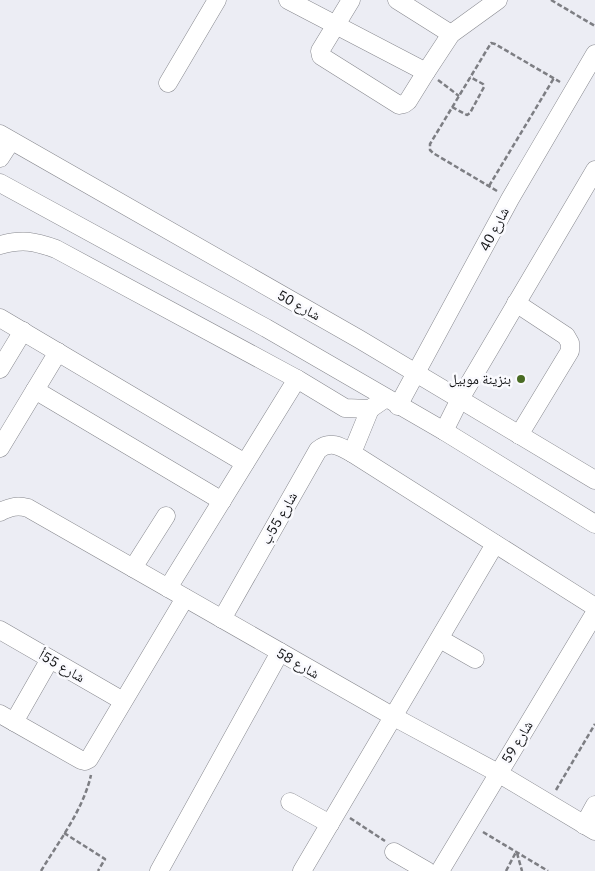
<svg xmlns="http://www.w3.org/2000/svg" width="595" height="871" font-family="'IBM Plex Sans','Noto Naskh Arabic',sans-serif">
  <style>
    .lines { fill: none; stroke-linecap: round; stroke-linejoin: round }
    .minor-casing { stroke: #87888e; stroke-width: 19 }
    .path { stroke: #7d7e83; stroke-width: 2.5; stroke-dasharray: 5 2.5; stroke-linecap: butt }
    .minor { stroke: #fff; stroke-width: 18 }
    .poi-dot { fill: #496b23; stroke: #fafafe; stroke-width: 2 }
    .labels { text-anchor: middle; dominant-baseline: central; stroke-width: 5; stroke-linejoin: round; paint-order: stroke }
    .street-label { font-size: 14px; fill: #121315; stroke: #fafafe }
    .poi-label { font-size: 14px; fill: #121315; stroke: #fafafe; text-anchor: end }
  </style>
  <rect width="100%" height="100%" fill="#ecedf4"/>
  <g class="lines">
    <g class="minor-casing">
      <g id="minor">
        <polyline points="288,0 426,72 451,34 498,0"/>
        <polyline points="351,0 320,51 321,56 399,105 404,104 408,101 426,72"/>
        <polyline points="397,0 451,34"/>
        <polyline points="168,83 217,0"/>
        <polyline points="0,134 359,339 595,480"/>
        <polyline points="0,158 11,141"/>
        <polyline points="0,183 266,328 444,431 595,524"/>
        <path d="M0,245C22,239 34,241 56,249L297,379L345,408L370,409L386,398"/>
        <polyline points="516,303 566,336 570,343 570,351 519,435"/>
        <polyline points="0,318 245,463"/>
        <polyline points="0,369 23,331"/>
        <polyline points="35,390 222,501"/>
        <polyline points="398,406 510,199 595,54"/>
        <polyline points="370,409 352,453 595,607"/>
        <polyline points="444,431 460,399 595,170"/>
        <polyline points="0,448 58,352"/>
        <path d="M0,512C10,507 17,505 28,508L394,717L498,773L595,831"/>
        <polyline points="133,568 166,516"/>
        <polyline points="168,588 297,379"/>
        <path d="M222,619L318,450C330,440 340,446 352,453"/>
        <polyline points="0,630 123,701"/>
        <polyline points="440,639 475,659"/>
        <polyline points="0,714 81,760 85,761 89,759 185,598"/>
        <polyline points="14,722 50,659"/>
        <polyline points="290,802 330,824"/>
        <polyline points="584,825 595,805"/>
        <polyline points="394,852 427,871"/>
        <polyline points="159,871 280,652"/>
        <polyline points="302,871 495,544"/>
        <polyline points="440,871 595,613"/>
      </g>
    </g>
    <g class="path">
      <polyline points="551,0 595,26"/>
      <polyline points="438,80 459,96"/>
      <polyline points="452,107 467,115 470,113 484,87 483,84 470,77"/>
      <polyline points="489,186 554,78"/>
      <polyline points="497,191 433,153 430,150 430,144 491,43 495,44 560,82"/>
      <polyline points="556,790 595,724"/>
      <polyline points="350,818 385,841"/>
      <polyline points="483,832 548,871"/>
      <polyline points="64,833 105,859 98,871"/>
      <polyline points="517,853 522,871"/>
      <path d="M41,871C59,841 83,810 91,775"/>
      <polyline points="506,871 516,852"/>
    </g>
    <use href="#minor" class="minor"/>
  </g>
  <circle class="poi-dot" cx="521" cy="379" r="5"/>
  <g class="labels">
    <g class="street-label">
      <text transform="translate(494 229) rotate(-62)">شارع 40</text>
      <text transform="translate(299 305) rotate(29)">شارع 50</text>
      <text transform="translate(279 518) rotate(-60)">شارع 55ب</text>
      <text transform="translate(298 663) rotate(30)">شارع 58</text>
      <text transform="translate(62 666) rotate(30)">شارع 55أ</text>
      <text transform="translate(517 742) rotate(-59)">شارع 59</text>
    </g>
    <g class="poi-label">
      <text x="511" y="379">بنزينة موبيل</text>
    </g>
  </g>
</svg>
